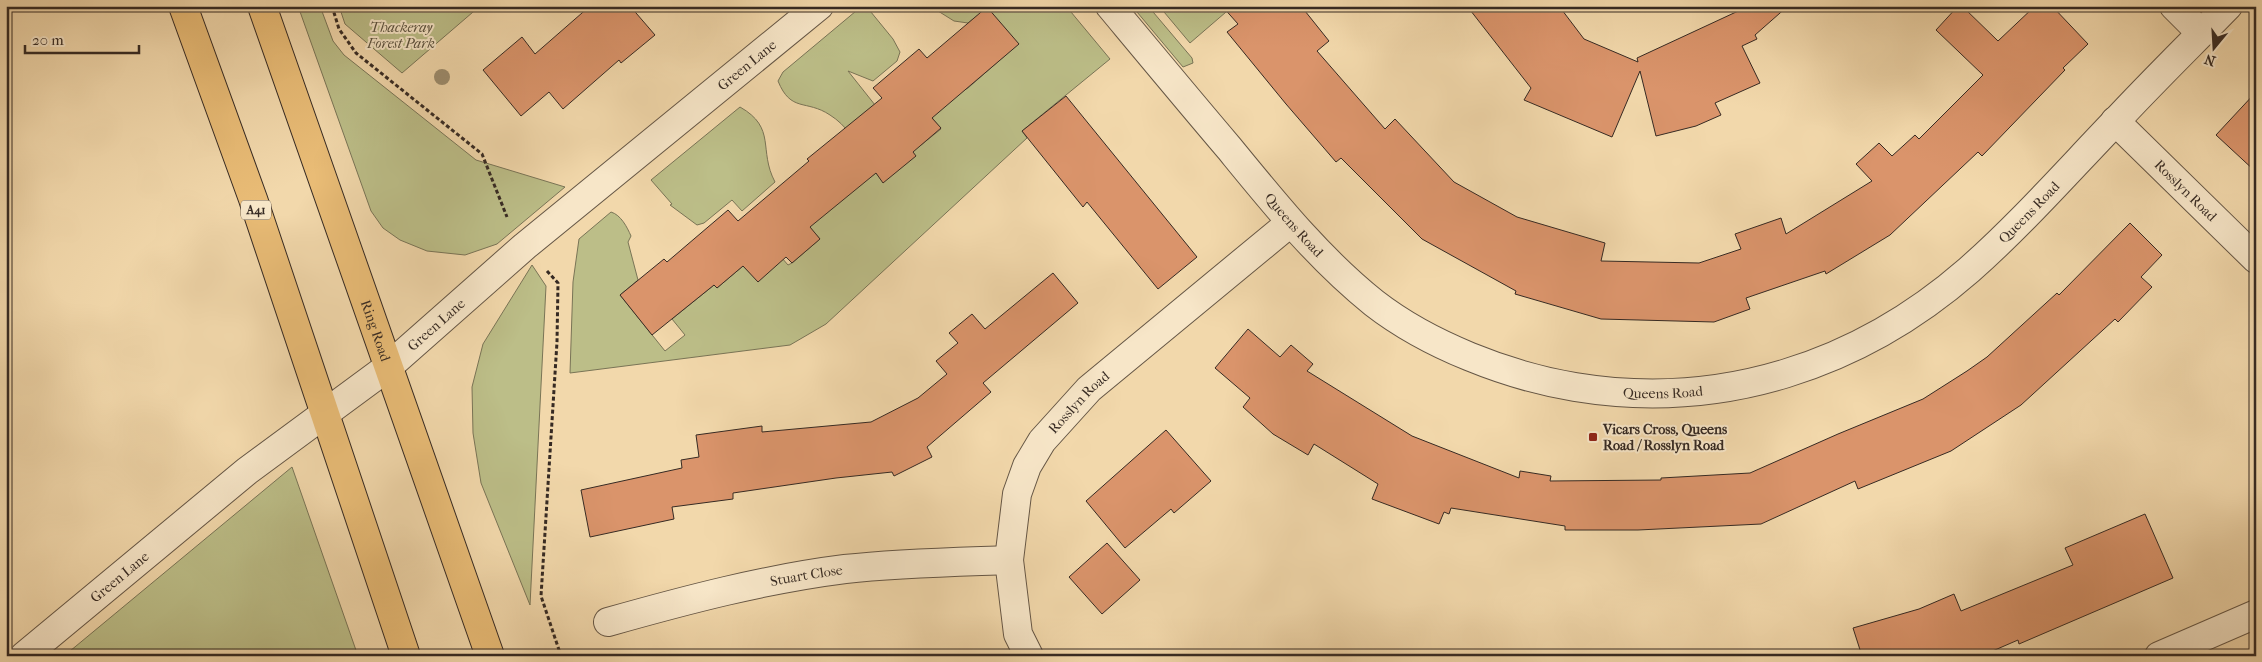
<svg xmlns="http://www.w3.org/2000/svg" width="2262" height="662" font-family="'IM FELL French Canon',serif">
  <style>
    .green { fill: #bcbe88; stroke: #797456 }
    .building { fill: #da946b; stroke: #362a23 }
    .lines { fill: none; stroke-linecap: round; stroke-linejoin: round }
    .street-casing { stroke: #655645; stroke-width: 30 }
    .highway-casing { stroke: #362a23; stroke-width: 30 }
    .path { stroke: #362a23; stroke-width: 3; stroke-dasharray: 4 2.5; stroke-linecap: butt }
    .street { stroke: #f7e6c8; stroke-width: 28 }
    .highway { stroke: #e9bc76; stroke-width: 28 }
    .tree { fill: #9d8d6e }
    .poi-dot { fill: #8f2418; stroke: #f7e6c8; stroke-width: 2 }
    .labels { text-anchor: middle; dominant-baseline: central; stroke-width: 4; stroke-linejoin: round; paint-order: stroke }
    .shield { fill: #f7e6c8; stroke: #706254; stroke-width: 1 }
    .shield-label { font-size: 12px; font-weight: bold; fill: #362a23 }
    .park-label { font-size: 14px; font-style: italic; fill: #584f3c; stroke: #f7e6c8 }
    .street-label { font-size: 14px; fill: #362a23; stroke: #f7e6c8 }
    .poi-label { font-size: 14px; font-weight: bold; fill: #362a23; stroke: #f7e6c8; text-anchor: start }
  </style>
  <rect width="100%" height="100%" fill="#f2d8ab"/>
  <filter id="stains"><feTurbulence type="fractalNoise" baseFrequency=".004" numOctaves="4"/><feColorMatrix values="0 0 0 0 .2 0 0 0 0 .09 0 0 0 0 .02 0 0 0 .5 -.17"/></filter>
  <radialGradient id="worn" r=".72"><stop offset=".6" stop-color="#630" stop-opacity="0"/><stop offset="1" stop-color="#630" stop-opacity=".3"/></radialGradient>
  <g class="green">
    <polygon points="298,6 320,6 333,41 344,55 476,160 565,187 497,244 465,255 427,251 400,240 383,228 371,211"/>
    <polygon points="339,6 480,6 402,73 345,24"/>
    <path d="M862,6H866L893,39L900,52L897,61L873,81L848,71L879,110L850,134C845,127 838,120 830,115C806,99 791,113 778,81L783,72Z"/>
    <path d="M930,6H1066L1110,59L1022,131L1027,138L826,324L790,345L570,373L573,282L579,239L611,212C621,215 627,227 631,236L628,242L638,280L620,295L665,351L685,335L672,319L714,285L717,288L743,266L758,281L769,243L788,265L792,263L820,239L806,223L876,173L883,182L897,133L921,145L941,129L926,110L968,88L1018,44L987,8L968,23L954,21Z"/>
    <polygon points="1132,6 1148,6 1192,58 1193,63 1183,67"/>
    <polygon points="1159,6 1233,6 1190,43"/>
    <path d="M740,107C777,128 758,150 775,182L742,211L732,200L704,223L697,225L670,205L672,204L651,180Z"/>
    <polygon points="532,265 546,286 530,605 481,483 473,433 472,387 483,344"/>
    <polygon points="292,467 358,656 64,656"/>
  </g>
  <g class="building">
    <polygon points="590,6 630,6 655,35 621,63 619,60 563,109 549,92 521,116 483,70 522,37 535,54"/>
    <polygon points="1222,6 1301,6 1329,41 1317,51 1385,129 1395,119 1454,182 1517,217 1605,243 1601,261 1699,263 1741,249 1735,234 1781,218 1786,234 1872,181 1856,164 1879,143 1892,156 1915,135 1919,139 1983,75 1936,30 1958,6 1962,6 1998,41 2035,6 2052,6 2088,44 2063,68 2065,70 1982,156 1978,152 1890,235 1826,274 1825,271 1746,298 1750,309 1714,322 1601,319 1515,294 1516,291 1422,239 1341,158 1336,162 1286,104 1227,32 1238,24"/>
    <polygon points="1467,6 1559,6 1584,39 1638,62 1637,58 1749,6 1788,6 1755,35 1757,39 1742,46 1760,83 1715,103 1721,115 1696,126 1656,136 1640,71 1612,137 1524,100 1531,88"/>
    <polygon points="987,7 1019,44 932,118 941,128 913,152 916,156 883,183 876,173 810,227 820,239 792,263 786,257 758,282 743,266 717,288 714,285 652,335 620,295 664,259 667,262 728,210 738,221 809,161 807,159 882,98 873,88 919,49 927,58"/>
    <polygon points="2256,92 2256,172 2216,135"/>
    <polygon points="1066,96 1197,257 1158,289 1087,202 1083,207 1022,131"/>
    <polygon points="2130,223 2162,255 2141,277 2152,287 2118,322 2115,319 2021,405 1951,451 1858,489 1855,481 1761,524 1638,530 1565,530 1565,526 1451,508 1449,514 1444,512 1439,524 1372,499 1378,484 1314,444 1308,455 1273,434 1243,407 1250,398 1215,368 1248,329 1280,357 1291,345 1313,364 1307,371 1412,436 1519,478 1520,471 1551,476 1550,481 1661,480 1661,478 1750,473 1838,434 1923,399 1967,371 1987,357 2057,293 2059,295"/>
    <polygon points="1053,273 1078,303 983,383 991,392 927,447 932,457 894,476 892,472 836,478 733,493 733,499 672,507 674,519 590,537 581,490 682,468 681,460 699,457 696,435 762,426 762,432 871,422 918,398 947,374 936,361 958,343 949,333 972,314 985,329"/>
    <polygon points="1166,430 1211,481 1174,513 1171,509 1125,548 1086,501"/>
    <polygon points="2145,514 2173,578 2019,644 2018,640 1981,656 1862,656 1853,628 1919,609 1954,594 1961,611 2073,565 2065,548"/>
    <polygon points="1107,543 1140,580 1102,614 1069,577"/>
  </g>
  <g class="lines">
    <g class="street-casing">
      <g id="street">
        <path id="s1" d="M1110,6C1150,54 1189,101 1229,148C1274,203 1318,258 1374,303C1428,345 1508,376 1575,387C1721,411 1859,366 1969,270C2021,224 2067,172 2114,123C2151,83 2190,45 2228,6"/>
        <polyline points="2174,6 2201,33"/>
        <path id="s2" d="M2115,121L2256,259"/>
        <path id="s3" d="M608,622C686,600 765,579 845,569C900,563 955,562 1009,560"/>
        <path id="s4" d="M24,656L247,471L388,367L525,246L819,6"/>
        <path id="s5" d="M1029,656L1018,634L1009,560L1017,494L1027,466L1042,441L1089,389L1290,223"/>
        <polyline points="2159,656 2256,614"/>
      </g>
    </g>
    <g class="highway-casing">
      <g id="highway">
        <polyline points="183,6 253,199 406,656"/>
        <path id="s6" d="M262,6L490,656"/>
      </g>
    </g>
    <g class="path">
      <polyline points="332,6 339,29 356,53 482,154 507,217"/>
      <polyline points="547,271 558,283 557,342 541,596 561,656"/>
    </g>
    <use href="#street" class="street"/>
    <use href="#highway" class="highway"/>
  </g>
  <circle class="tree" cx="442" cy="77" r="8"/>
  <rect class="poi-dot" x="1588" y="432" width="10" height="10" rx="2.5"/>
  <g class="labels">
    <rect class="shield" x="241" y="200.5" width="30" height="19" rx="4"/>
    <g class="shield-label">
      <text x="256" y="210">A41</text>
    </g>
    <g class="park-label">
      <text x="401" y="27">Thackeray<tspan x="401" dy="16">Forest Park</tspan></text>
    </g>
    <g class="street-label">
      <text stroke="none"><textPath href="#s4" startOffset="934">Green Lane</textPath></text>
      <text stroke="none"><textPath href="#s2" startOffset="99">Rosslyn Road</textPath></text>
      <text stroke="none"><textPath href="#s1" startOffset="1126">Queens Road</textPath></text>
      <text stroke="none"><textPath href="#s1" startOffset="286">Queens Road</textPath></text>
      <text stroke="none"><textPath href="#s4" startOffset="529">Green Lane</textPath></text>
      <text stroke="none"><textPath href="#s6" startOffset="344">Ring Road</textPath></text>
      <text stroke="none"><textPath href="#s1" startOffset="706">Queens Road</textPath></text>
      <text stroke="none"><textPath href="#s5" startOffset="278">Rosslyn Road</textPath></text>
      <text stroke="none"><textPath href="#s3" startOffset="204">Stuart Close</textPath></text>
      <text stroke="none"><textPath href="#s4" startOffset="124">Green Lane</textPath></text>
    </g>
    <g class="poi-label">
      <text x="1603" y="429">Vicars Cross, Queens<tspan x="1603" dy="16">Road / Rosslyn Road</tspan></text>
    </g>
  </g>
  <rect width="2262" height="662" fill="none" stroke="#f2d8ab" stroke-width="25"/>
  <rect x="8" y="8" width="2247" height="647" fill="none" stroke="#362a23" stroke-width="2.5"/>
  <rect x="12" y="12" width="2237" height="637" fill="none" stroke="#362a23"/>
  <g transform="translate(2214 48) rotate(198)" stroke="#f7e6c8" stroke-width="4" paint-order="stroke">
  <path d="M0-4L9 19L0 12L-9 19Z" fill="#362a23"/>
  <text y="-8" font-size="14" font-weight="bold" text-anchor="middle" fill="#362a23">N</text>
  </g>
  <path d="M25 45v8h114v-8" fill="none" stroke="#362a23" stroke-width="2.5"/>
  <text x="32" y="45" font-size="15" fill="#362a23" stroke="#f7e6c8" stroke-width="4" paint-order="stroke">20 m</text>
  <rect width="100%" height="100%" filter="url(#stains)"/>
  <rect width="100%" height="100%" fill="url(#worn)"/>
</svg>
